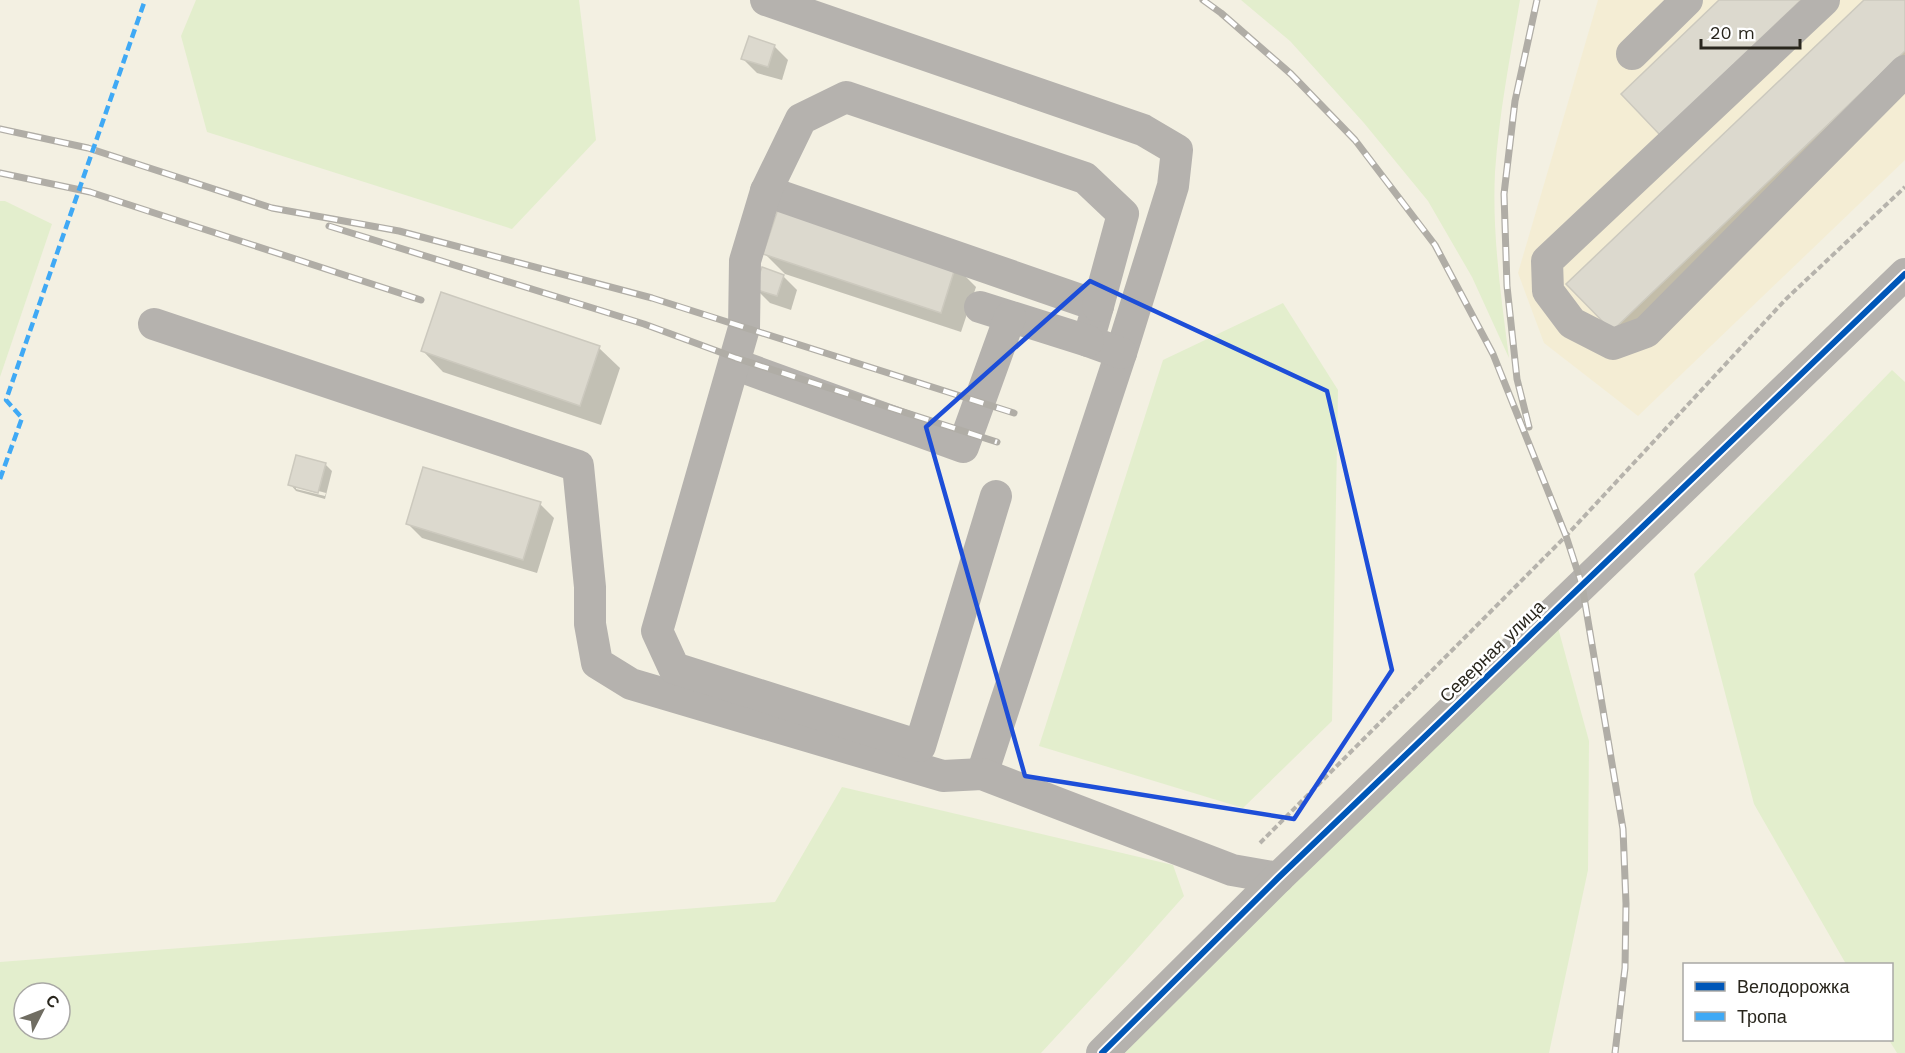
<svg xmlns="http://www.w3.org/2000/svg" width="1905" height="1053" font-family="'Work Sans',sans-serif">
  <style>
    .built { fill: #f4edd4 }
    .green { fill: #e3eecd; fill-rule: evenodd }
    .shadow { fill: #0003; fill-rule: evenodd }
    .building { fill: #dcd9ce; stroke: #ccc9be; stroke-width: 1.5 }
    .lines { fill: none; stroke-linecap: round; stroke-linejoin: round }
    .path { stroke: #b6b3ac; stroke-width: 4; stroke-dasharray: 6 3; stroke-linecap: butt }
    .minor { stroke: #b5b2ae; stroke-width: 32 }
    .rail-casing { stroke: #b0ada6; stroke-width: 7 }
    .rail { stroke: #fff; stroke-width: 4.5; stroke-dasharray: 14; stroke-linecap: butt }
    .quiet { stroke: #3fa9f5; stroke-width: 4.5; stroke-dasharray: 9 4.5; stroke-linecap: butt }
    .cycleway-casing { stroke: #fff; stroke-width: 10 }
    .cycleway { stroke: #0057b8; stroke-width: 6 }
    .marked { fill: none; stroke: #1d4ed8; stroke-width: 4.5; stroke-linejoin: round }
    .labels { text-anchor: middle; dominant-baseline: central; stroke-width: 5; stroke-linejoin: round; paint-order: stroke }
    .street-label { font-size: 18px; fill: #29261d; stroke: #fff }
  </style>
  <rect width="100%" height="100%" fill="#f3f0e2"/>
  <polygon class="built" points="1598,0 1905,0 1905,160 1638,416 1544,343 1518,273"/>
  <g class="green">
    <polygon points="196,0 579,0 596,140 512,229 207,132 181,36"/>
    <path d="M1241,0H1520C1510,57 1499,114 1495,172C1492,234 1501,296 1509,358L1472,277L1428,201L1364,123L1290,41Z"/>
    <polygon points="0,201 5,201 52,224 0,377"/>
    <polygon points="1283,303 1338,390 1332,721 1243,808 1039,746 1163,360"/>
    <polygon points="1892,370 1905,382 1905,1053 1897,1053 1889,1040 1892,1040 1892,964 1846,964 1754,804 1694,574"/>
    <polygon points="1557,624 1589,741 1588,870 1549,1053 1125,1053 1190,984"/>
    <path d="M842,787L1173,865L1184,896L1127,960L1041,1053H0V962L775,902ZM24,993H60V1029H24Z"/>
  </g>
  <g class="shadow">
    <polygon points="1866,0 1905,0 1905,64 1620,337 1568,284"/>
    <polygon points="774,46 788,60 782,80 757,73 743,59"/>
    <polygon points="765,254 955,266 976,287 961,332 785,274"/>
    <polygon points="783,276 797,290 791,310 770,303 756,289"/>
    <polygon points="599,348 620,368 601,425 443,372 423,351"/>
    <path d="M325,464L332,471L325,499L296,491L290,484ZM296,485L326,493L325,496L296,489Z"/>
    <polygon points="540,504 554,518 537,573 422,538 408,524"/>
  </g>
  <g class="building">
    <polygon points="1719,0 1801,0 1660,135 1621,94"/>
    <polygon points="1864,0 1905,0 1905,51 1612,331 1566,284"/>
    <polygon points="749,36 775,45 768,67 741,59"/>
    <polygon points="779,206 956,265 941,313 763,254"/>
    <polygon points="762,267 784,275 777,296 754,289"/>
    <polygon points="441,292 600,346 580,406 421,351"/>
    <polygon points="296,455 326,463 318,493 288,485"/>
    <polygon points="423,467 541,502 523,560 406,524"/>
  </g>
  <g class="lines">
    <polyline class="path" points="1260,843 1566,536 1786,299 1905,187"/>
    <g class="minor">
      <polyline points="766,0 1143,130 1177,150 1173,186 1121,353 982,774"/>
      <polyline points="1824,0 1547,261 1548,291 1572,323 1613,344 1646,332 1905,71"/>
      <polyline points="1632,54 1687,0"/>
      <polyline points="766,191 1098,306 1088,341 1121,353"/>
      <polyline points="980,307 1088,341"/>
      <polyline points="154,324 578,466 590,587 590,624 597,663 631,684 943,776 982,774 1232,870 1278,878"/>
      <polyline points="734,364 963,447 1010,317"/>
      <polyline points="996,496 920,746 674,668 657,631 744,328 745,261 766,191 801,119 846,97 1085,178 1123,214 1098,306"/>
      <polyline points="1102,1053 1278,878 1905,274"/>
    </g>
    <g class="rail-casing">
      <g id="rail">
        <polyline points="1203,0 1221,13 1291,74 1355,140 1435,245 1493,354 1566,536 1582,585 1623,829 1626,904 1625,968 1615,1053"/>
        <polyline points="0,129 88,148 272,208 399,231 652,298 1014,413"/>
        <polyline points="0,173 90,192 421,300"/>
        <polyline points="329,226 644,324 736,358 997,442"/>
        <polyline points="1529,427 1517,379 1507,286 1504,194 1515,101 1537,0"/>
      </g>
    </g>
    <use href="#rail" class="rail"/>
    <polyline class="quiet" points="0,479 22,418 6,400 145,0"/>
    <g class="cycleway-casing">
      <polyline id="cycleway" points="1102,1053 1278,878 1905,274"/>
    </g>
    <use href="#cycleway" class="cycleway"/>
  </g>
  <path class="marked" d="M1090,281L1327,391L1392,670L1294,819L1025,776L926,427Z"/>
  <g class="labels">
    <g class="street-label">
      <text transform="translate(1492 651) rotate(-44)">Северная улица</text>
    </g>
  </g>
  <rect x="1683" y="963" width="210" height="78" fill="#ffffff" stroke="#a9a8a5" stroke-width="1.5"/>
  <rect x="1695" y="982" width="30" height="9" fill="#0057b8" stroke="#a9a8a5" stroke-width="1.5"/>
  <text x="1737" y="993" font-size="18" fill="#29261d">Велодорожка</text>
  <rect x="1695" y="1012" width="30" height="9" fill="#3fa9f5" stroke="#a9a8a5" stroke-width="1.5"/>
  <text x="1737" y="1023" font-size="18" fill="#29261d">Тропа</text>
  <g transform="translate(42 1011) rotate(48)"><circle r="28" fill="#ffffff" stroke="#a9a8a5" stroke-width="1.5"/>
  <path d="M0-4.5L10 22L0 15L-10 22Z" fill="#706d62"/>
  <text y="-9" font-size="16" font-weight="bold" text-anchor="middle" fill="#29261d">С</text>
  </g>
  <path d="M1701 39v9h99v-9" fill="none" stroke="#29261d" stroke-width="3"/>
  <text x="1710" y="39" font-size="18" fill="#29261d" stroke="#ffffff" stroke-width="4.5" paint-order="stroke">20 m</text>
</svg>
